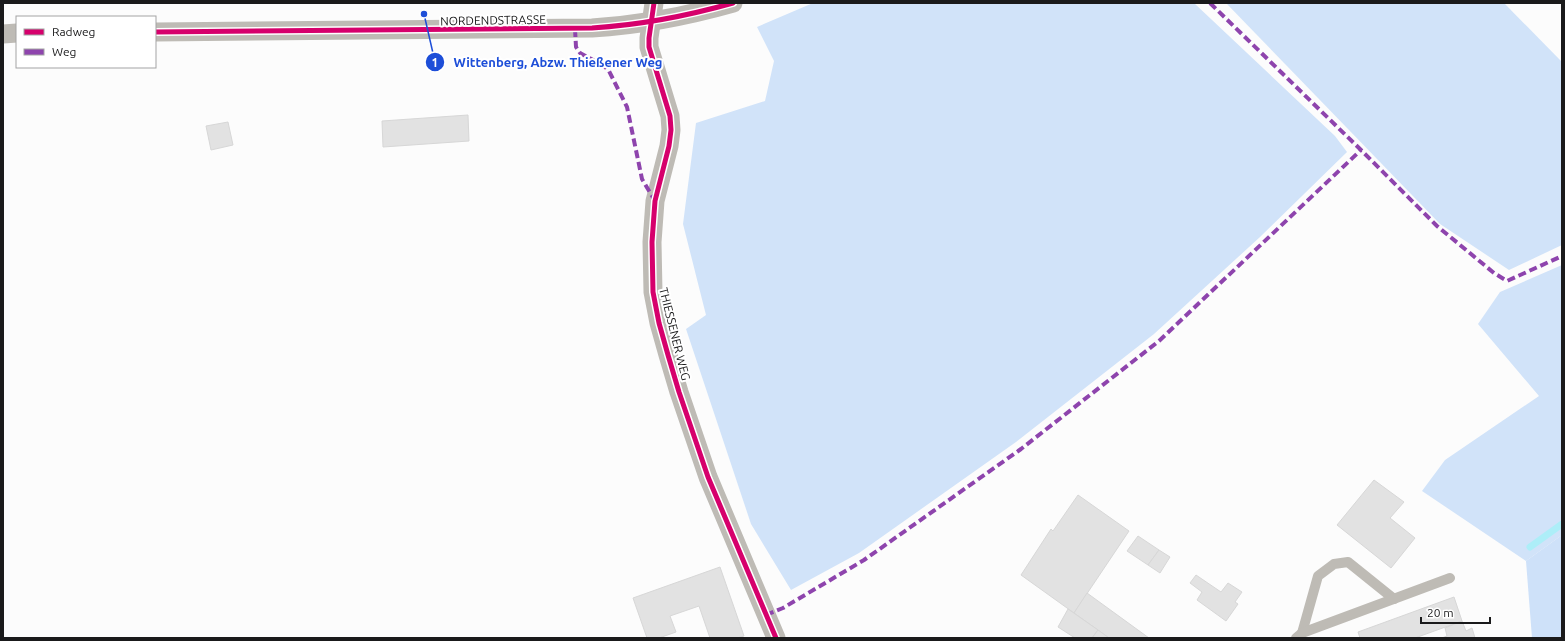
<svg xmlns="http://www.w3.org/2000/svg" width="1565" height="641" font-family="Ubuntu,sans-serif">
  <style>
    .green { fill: #d1e3f9 }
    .forest { fill: #cee1f9 }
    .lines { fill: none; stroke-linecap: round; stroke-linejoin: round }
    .stream { stroke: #adeef8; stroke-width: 7 }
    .building { fill: #e2e2e2; stroke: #d7d7d7 }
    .service { stroke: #bebbb5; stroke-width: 10 }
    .minor { stroke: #bebbb5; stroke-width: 19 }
    .quiet { stroke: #8e44ad; stroke-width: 4; stroke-dasharray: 8 4; stroke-linecap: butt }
    .cycleway-casing { stroke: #fff; stroke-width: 8 }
    .cycleway { stroke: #d6006c; stroke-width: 5 }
    .labels { text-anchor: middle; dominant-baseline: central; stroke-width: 4; stroke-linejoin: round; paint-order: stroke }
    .street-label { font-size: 12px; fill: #1a1a1b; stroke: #fff }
    .leader { fill: none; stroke: #1d4ed8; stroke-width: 1.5 }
    .callout-dot { fill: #1d4ed8; stroke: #fff; stroke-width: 1.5 }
    .mark-label { font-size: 12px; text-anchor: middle; font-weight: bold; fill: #fff }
    .callout-label { font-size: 13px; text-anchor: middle; font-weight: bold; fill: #1d4ed8; stroke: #fff; stroke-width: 4; stroke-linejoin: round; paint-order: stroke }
  </style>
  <rect width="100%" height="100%" fill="#fcfcfc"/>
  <g class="green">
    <polygon points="813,3 1194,3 1335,136 1347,152 1260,237 1154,334 1016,442 859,553 791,590 751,524 686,329 706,315 683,224 696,123 765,101 774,61 757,27"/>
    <polygon points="1226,3 1504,3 1562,62 1562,245 1509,270 1440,224"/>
    <polygon points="1562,265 1562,535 1526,561 1422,491 1445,460 1539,396 1478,324 1500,292"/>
  </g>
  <polygon class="forest" points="1562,535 1562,638 1532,638 1526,561"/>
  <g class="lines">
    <polyline class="stream" points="1530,547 1562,524"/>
  </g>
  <g class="building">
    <polygon points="468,115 469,141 383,147 382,121"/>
    <polygon points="228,122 233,145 211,150 206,126"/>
    <polygon points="1374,480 1404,502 1390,518 1415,538 1391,568 1337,525"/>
    <polygon points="1078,495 1129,531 1074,613 1021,575 1051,529 1053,531"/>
    <polygon points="1138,536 1159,550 1148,565 1127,551"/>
    <polygon points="1159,550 1170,557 1160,573 1148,565"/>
    <polygon points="720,567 744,636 737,638 710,638 699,606 670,616 676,632 659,638 647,638 633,598"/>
    <polygon points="1196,575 1221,592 1228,583 1242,592 1235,602 1238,604 1226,621 1197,600 1202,592 1190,583"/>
    <polygon points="1087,593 1149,638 1109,638 1074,613"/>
    <polygon points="1454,597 1462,621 1415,638 1360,638 1358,632"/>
    <polygon points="1068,609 1098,630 1092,638 1075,638 1058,627"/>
    <polygon points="1462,621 1466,631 1472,628 1475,638 1442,638 1447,636 1445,628"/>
    <polygon points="1098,630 1109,638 1092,638"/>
  </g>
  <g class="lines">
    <g class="service">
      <polyline points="1302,633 1318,576 1334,564 1348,562 1394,599"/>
      <polyline points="1296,638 1302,633 1450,578"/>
    </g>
    <g class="minor">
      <polyline points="654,3 649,38 649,47 670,116 671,130 669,146 655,201 652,242 653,292 659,323 668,355 679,392 708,477 776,638"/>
      <path d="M155,32L592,28C640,25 687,16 733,3"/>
      <polyline points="3,34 17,33"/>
    </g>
    <g class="quiet">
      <polyline points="1210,3 1361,150 1437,226 1494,273 1507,281 1562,256"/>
      <polyline points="575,29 576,47 580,53 604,66 609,71 627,107 642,179 655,201"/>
      <polyline points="766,615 783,608 864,560 1021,449 1159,341 1361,150"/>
    </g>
    <g class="cycleway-casing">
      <g id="cycleway">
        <polyline points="654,3 649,38 649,47 670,116 671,130 669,146 655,201 652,242 653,292 659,323 668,355 679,392 708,477 776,638"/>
        <path d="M155,32L592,28C640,25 687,16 733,3"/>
      </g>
    </g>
    <use href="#cycleway" class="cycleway"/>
  </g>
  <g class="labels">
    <g class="street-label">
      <text transform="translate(493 20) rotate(-1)">NORDENDSTRASSE</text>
      <text transform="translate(675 334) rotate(76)">THIESSENER WEG</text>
    </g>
  </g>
  <path class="leader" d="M424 14L435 62"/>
  <g class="callout-dot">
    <circle cx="424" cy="14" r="4"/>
    <circle cx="435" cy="62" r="10"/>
  </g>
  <g class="mark-label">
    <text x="435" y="67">1</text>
  </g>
  <g class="callout-label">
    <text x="558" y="67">Wittenberg, Abzw. Thießener Weg</text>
  </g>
  <rect width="1565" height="641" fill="none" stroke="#1a1a1b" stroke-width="8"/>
  <rect x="16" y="16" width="140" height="52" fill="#ffffff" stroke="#a3a3a4"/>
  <rect x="24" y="29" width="20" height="6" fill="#d6006c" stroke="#a3a3a4"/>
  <text x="52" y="36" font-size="12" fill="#1a1a1b">Radweg</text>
  <rect x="24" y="49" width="20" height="6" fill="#8e44ad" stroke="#a3a3a4"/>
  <text x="52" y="56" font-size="12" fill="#1a1a1b">Weg</text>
  <path d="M1421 617v6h69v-6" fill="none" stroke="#1a1a1b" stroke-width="2"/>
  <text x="1427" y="617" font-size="12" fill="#1a1a1b" stroke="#ffffff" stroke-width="3" paint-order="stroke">20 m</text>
</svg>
